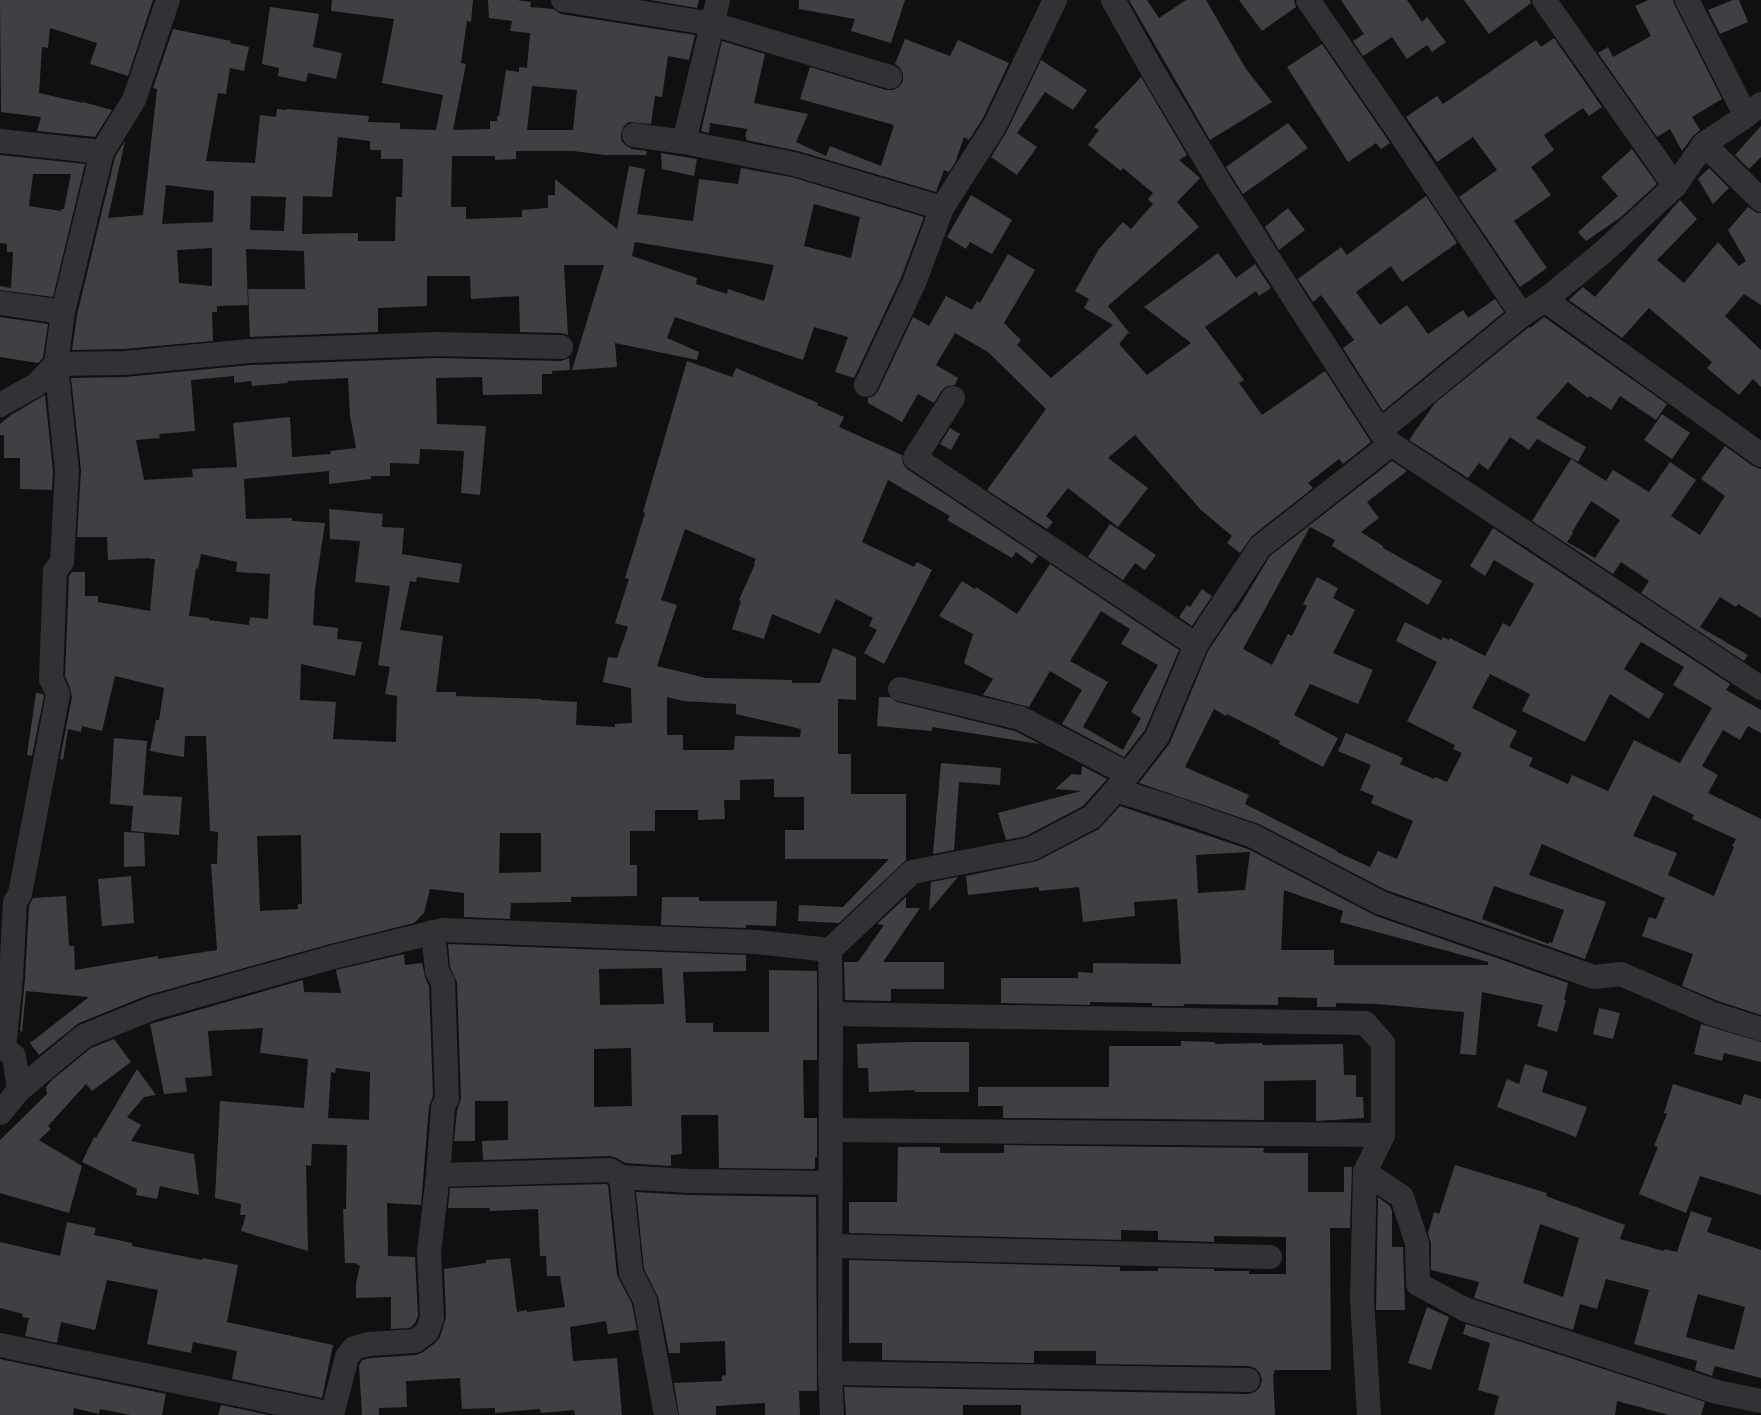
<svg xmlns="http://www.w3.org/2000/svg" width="1761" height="1415" font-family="'Roboto Condensed',sans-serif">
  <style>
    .building { fill: #3f4044; fill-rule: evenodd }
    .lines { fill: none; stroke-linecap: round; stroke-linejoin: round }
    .street { stroke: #313235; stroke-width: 24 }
  </style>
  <rect width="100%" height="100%" fill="#101011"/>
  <g class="building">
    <polygon points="0,0 153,0 128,76 90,64 97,43 50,28 48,48 42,47 39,93 83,103 83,102 112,110 95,137 37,131 41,117 1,112"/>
    <path d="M332,0H473L471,22L467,21L461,63L466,64L453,130L490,129V121H497V116H499L506,70L519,72V67L527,68L530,33L510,31L512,21L489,18L488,0H517L531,2L530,7L553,9L561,14L695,35L689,60L668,56L662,97L655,96L651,124L629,122L624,126L621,133V140L625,145L632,149L647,151L646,155H605L573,151H516V159L495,160V156H452L451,207H466V219L522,217V210L548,208V195H555V179L617,229L629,166L645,169L637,214L693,221L699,179L738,184L741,168L791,177L924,217L901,278L854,378L835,372L848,337L814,327L803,360L675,317L667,338L699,352L697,360L615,343L617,367L572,370L604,265H564L568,335L561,333L520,332L519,296L471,299L470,276H427V306L378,308V332L250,337L248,289H305L304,251L246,249L248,305L217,306V312H212L213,341L123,349L72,350L77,315L115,157L125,141L108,218L143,215L157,89L153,88L173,29L231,41L230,43L249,47L244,71L230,68L226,94L218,93L206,161L255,163L260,115L276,117L277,109L286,110L287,109L369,116L368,122L400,123V129L436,130L443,95L382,83L394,19L331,11ZM532,86L577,90L573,130H527ZM338,137L370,141V150H381V159H403L402,197H396L395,241H358V233L302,234L303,196L332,197ZM166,185L214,191L213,222L162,224ZM251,196L286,197L284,231L250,230ZM814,204L860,217L851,258L804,246ZM635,242L774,265L764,301L728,289L727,294L696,284L697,278L632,256ZM212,248V286L179,283L177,250Z"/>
    <polygon points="650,0 699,0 697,8"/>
    <polygon points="799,0 905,0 891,43 851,31 855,19 799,9"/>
    <polygon points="1129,0 1147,0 1159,18 1186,0 1206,0 1246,69 1272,102 1210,140"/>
    <polygon points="1239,0 1294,0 1296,7 1262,31"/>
    <polygon points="1341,0 1407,0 1422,22 1427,17 1446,42 1432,52 1427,45 1407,59 1392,37 1363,56 1353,41 1364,34"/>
    <polygon points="1464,0 1530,0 1531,3 1489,34"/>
    <polygon points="1648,0 1673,0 1675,6 1722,99 1692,117 1700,130 1693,136 1682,151 1670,129 1657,137 1598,53 1608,47 1613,57 1651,36 1635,6"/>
    <polygon points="1733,0 1739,0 1748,22 1720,34 1708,10"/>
    <polygon points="270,7 319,14 313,47 342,53 336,79 308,73 306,82 278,76 279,68 262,64"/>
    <polygon points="1554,38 1602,107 1589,116 1583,108 1544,135 1554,150 1531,167 1551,195 1514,221 1547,268 1520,287 1459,197 1497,170 1473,137 1437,162 1406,117 1437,96 1443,104 1536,40 1541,47"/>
    <polygon points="905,39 950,56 958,40 1009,63 983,118 969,140 964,137 955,163 949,172 944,170 936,192 798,151 746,140 747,137 745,137 747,129 710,123 709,133 701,131 722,41 765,54 754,103 808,114 796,142 826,156 830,146 881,166 894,125 800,99 810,67 886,90 893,90 899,87 903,81 903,74 900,68 895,64"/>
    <polygon points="1322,44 1390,143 1381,149 1376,143 1348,162 1287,67"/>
    <polygon points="1041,60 1087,90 1073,110 1045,92 1017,133 1037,147 1017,175 991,157 1007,131"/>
    <polygon points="1141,77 1187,155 1179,160 1200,178 1177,202 1199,227 1108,306 1130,334 1128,333 1119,344 1147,375 1191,343 1144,307 1218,253 1236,278 1255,264 1271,288 1259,296 1256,291 1205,327 1244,380 1239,383 1262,415 1325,371 1371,442 1343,464 1339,459 1308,483 1313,488 1252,536 1240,553 1227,543 1232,536 1201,510 1135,435 1108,458 1148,488 1118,527 1068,488 1046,516 1053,522 1047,529 987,490 1046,409 988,352 955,333 936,365 958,378 955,385 947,386 942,390 934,403 918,394 902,422 868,403 868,398 874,396 878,391 913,317 929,326 946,296 972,310 977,301 980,303 1008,254 1035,270 1004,323 1021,340 1017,345 1051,378 1113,325 1084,308 1089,299 1075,291 1099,249 1123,222 1131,229 1153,204 1148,199 1153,193 1123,168 1121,171 1088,145 1099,130 1094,127"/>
    <polygon points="1288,123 1308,148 1243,194 1226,167"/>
    <polygon points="1761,126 1761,157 1749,169 1735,155"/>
    <polygon points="1632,149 1657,184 1621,217 1586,241 1578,232 1618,196 1601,177"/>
    <polygon points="661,153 697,159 694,176 662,169"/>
    <path d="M0,155L85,164L53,297L0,290V286L11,288L13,252H7V244L0,243ZM33,174H71L64,209H61V211L29,206Z"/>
    <polygon points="1709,168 1729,188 1713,204 1698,179"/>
    <polygon points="971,195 1012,220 992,254 970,242 966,249 947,237"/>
    <polygon points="1426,196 1457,243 1402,282 1391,266 1356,292 1380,325 1407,305 1428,334 1463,310 1468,318 1495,299 1504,312 1383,411 1343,348 1354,340 1321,295 1313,302 1298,279 1341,247 1347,255"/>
    <polygon points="1680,200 1697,219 1657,260 1684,283 1718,242 1739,266 1746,261 1728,230 1748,207 1757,213 1761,213 1761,305 1744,294 1725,316 1761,350 1761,387 1753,379 1739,395 1707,368 1712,362 1649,308 1622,338 1569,300 1583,287 1595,297"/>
    <polygon points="1288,208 1305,230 1279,250 1265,227"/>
    <polygon points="0,317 48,324 43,358 38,363 0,357"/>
    <polygon points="1544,317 1667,404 1656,420 1620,396 1611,410 1590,396 1588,398 1568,382 1536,418 1586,447 1578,462 1537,439 1529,450 1510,437 1488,470 1479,463 1468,478 1409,440 1435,403 1529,327 1530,328"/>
    <path d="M436,358L561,361L569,358L570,370L552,371V374H542V394L483,395L482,377L436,378L437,424L486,426L480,495L461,493L464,451L420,449L419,464L390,463V476H371V479L329,484V471L244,479L246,519L292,518V521L325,523L315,589L313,625L338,628L337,639L362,642L355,676L301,664L300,700L336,702L333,739L396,742L397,696L385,694L390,667L378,665L390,586L355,582L360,541L330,539L329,509L383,514L382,527L404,528L402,554L462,564L459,583L417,577L416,582L410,581L400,630L443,636L436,692H456V696L541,699V700L577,702L576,725L615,727V724L632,723L631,688L603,682L608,657L617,658L628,627L615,623L629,579L625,578L645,513L643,512L687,361L732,377L736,368L818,403L817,405L844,417L839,427L902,455L903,464L907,469L1038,556L1032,564L1016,552L1012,558L947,520L950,516L888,480L862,542L914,567L917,562L932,570L884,664L864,653L877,630L869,626L873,618L836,599L820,634L772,614L764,639L732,629L741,601L739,600L755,564L754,563L756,559L685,529L661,600L677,605L657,666L706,678L792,680V683H820L833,648L856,657V700L838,699V754H851V794H906V860L839,923L798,921L799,905L843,907L889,859H785V830H804V797H774V779L740,780V800H724L725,819L698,820V810H655V831H630V865H637V896L571,897V902L511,903L510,919L464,917V893L430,889L424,913L414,923L330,944L148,995L79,1023L39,1055L30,1043L89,997L26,991L22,1033L20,1030L25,979L29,906L33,898L66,896L69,946H74L75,970L158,956V959L217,950L211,864H217L218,832L210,831L206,736H185L184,757L150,751L156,720H159L164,688L115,676L102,731L82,726L81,732L68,729L63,760L60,759L72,697L70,688L65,676L69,576L72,572H85V596H98V602L150,611L155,559H150V558L108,560L107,537H77L81,470L71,378L125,377L251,365ZM234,376V383L251,381L252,386L288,383L287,381L348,378L350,416L356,448L330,451L331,454L292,457L290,417L233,423L237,467L192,469L193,477L144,480L136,440L160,438L159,434L195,431L191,380ZM201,554L237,562L236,572L270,574L268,619L250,617L249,625L209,620V618L189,616L196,568L198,569ZM667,697L683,701L736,704V714L801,729L800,737L735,736L734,750H683V735H667ZM500,833H541V872L499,873ZM301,835L302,904H298V909L260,911L257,836Z"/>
    <polygon points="45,395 53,471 52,490 20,489 20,458 4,458 4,435 0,435 0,424 11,415"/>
    <polygon points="1662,414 1690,433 1672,459 1644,440"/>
    <polygon points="950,428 960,434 951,450 940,444"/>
    <path d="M1725,446L1753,466L1761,469V618L1738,604L1736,607L1720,597L1700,627L1748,655L1744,661L1641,593L1649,581L1621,562L1613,574L1532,521L1571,459L1606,481L1613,470L1649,492L1670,462L1696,480L1671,516L1700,535L1725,496L1701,479ZM1591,501L1620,520L1595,558L1567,542L1573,533L1572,532Z"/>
    <path d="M1392,461L1407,471L1367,502L1379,518L1361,532L1383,546V548L1442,581L1428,605L1332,546L1335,540L1310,527L1243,649L1272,665L1288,634L1292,636L1307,606L1303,604L1317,577L1338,588L1333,598L1355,610L1333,653L1373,670L1358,704L1310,684L1294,715L1338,738L1323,767L1279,744L1280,741L1227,714L1226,716L1214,709L1185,767L1249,795L1245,804L1337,851V852L1370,867L1378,851L1397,859L1413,821L1371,803L1374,796L1360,790L1371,765L1338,751L1346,733L1403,758L1400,764L1434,779L1435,777L1447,782L1462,753L1453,749L1455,745L1407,721L1437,662L1396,641L1405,622L1441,640L1443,637L1449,640L1450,638L1485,656L1503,623L1510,627L1534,584L1494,560L1485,576L1470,566L1493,528L1730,684L1726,690L1761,710V733L1748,726L1740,740L1723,730L1702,766L1718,775L1708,793L1761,819V1015L1718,1001L1682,986L1693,954L1642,936L1649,917L1656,919L1665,898L1542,844L1529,875L1606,902L1585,959L1386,890L1259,824L1139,783L1170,743L1208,651L1235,611L1236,612L1270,556ZM1641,642L1684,667L1673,685L1712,708L1680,763L1634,740L1608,791L1572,775L1568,784L1529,766L1533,758L1509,747L1517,731L1472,708L1490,674L1530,694L1522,711L1585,742L1610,694L1649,719L1664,694L1624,669ZM1653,795L1694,815L1692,819L1736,839L1732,846L1734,847L1714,896L1668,875L1677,853L1633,836ZM1494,886L1564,910L1552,943L1549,942V944L1482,919Z"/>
    <polygon points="1110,524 1156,555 1145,570 1135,563 1123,580 1088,557"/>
    <path d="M1050,564L1179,650L1145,730L1124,757L1062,724L1082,690L1050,671L1029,707L983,695L993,679L964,663L973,634L939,616L962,581L975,589L976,587L1017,614ZM1101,611L1130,629L1121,644L1158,665L1131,712L1141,718L1123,750L1083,727L1108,682L1070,661Z"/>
    <polygon points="1202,589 1212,596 1192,626 1179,617 1187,605 1190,607"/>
    <polygon points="36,693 43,694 44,696 32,756 27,755"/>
    <polygon points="879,697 890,697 897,702 1015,731 1040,744 932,727 932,731 877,726"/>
    <polygon points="114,738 147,741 143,795 182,797 179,835 131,831 133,806 110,804"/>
    <polygon points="941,763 1001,768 1000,785 959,782 954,850 933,854"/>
    <polygon points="1082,766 1107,779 1083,806 1026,836 1006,840 998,813 1081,791 1055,789 1072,774 1081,775"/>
    <path d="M1120,806L1248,849L1376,916L1568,983L1564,1000H1566L1557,1032L1537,1026L1543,1005L1482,992L1476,1055L1460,1054L1464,1012L1377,1004L1336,1003V1007H1317V998L1278,997V1005L1184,1004V1006H1152V1003L1090,1002V1005L1001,1003V978H1078V972L1093,973V963L1181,964L1177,899L1134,902L1135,916L1083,922L1079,887L1039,891V887L968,895L966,876L1037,861L1099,829ZM1250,852L1245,890L1198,893L1196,855ZM1284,890L1343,911L1340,922L1488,962V965H1334V950H1281Z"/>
    <polygon points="124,832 144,833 145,866 124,867"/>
    <polygon points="131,876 134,923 102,926 98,879"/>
    <polygon points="958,877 929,911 931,882"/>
    <polygon points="662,897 699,897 699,901 777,901 776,926 746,925 746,928 661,925"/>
    <polygon points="906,897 906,908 920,908 883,962 944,962 944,989 891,989 891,1001 845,1000 844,962 858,962 884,925 877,924"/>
    <path d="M448,944L746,955V971L683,972L686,1023H713V1032H769V970L817,971V1060H803L804,1118H817V1157H815V1169L719,1168L718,1115H681L682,1154L671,1155V1166L625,1163L617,1158L610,1156L483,1160L482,1141L508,1140V1101H475V1141H454L457,1111L461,1099L457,982L450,967ZM662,968L664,1004L600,1005L599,969ZM631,1048L632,1106L594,1107V1049Z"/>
    <path d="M404,954L405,965L422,963L425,977L429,986L433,1096L429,1106L421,1205L387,1203L388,1256L415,1257L418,1316L415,1323L410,1328L391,1329V1297L356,1298V1283L360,1266L355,1263H345L343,1209H346L347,1145L312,1144L311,1166L306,1165L308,1251L241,1231L246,1215H240L241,1204L215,1198L220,1101L304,1108L308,1059L260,1053L263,1028L208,1031L212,1076L185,1078L187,1092L164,1094L150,1024L303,980L304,992L341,993L336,970ZM336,1068L370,1072L369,1120L328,1118L331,1072L335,1073Z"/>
    <polygon points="1599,1008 1620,1013 1613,1039 1593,1034"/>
    <polygon points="1701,1024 1761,1042 1761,1062 1724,1053 1722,1061 1694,1054"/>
    <polygon points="114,1039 131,1062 92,1091 86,1084 48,1126 51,1129 39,1140 82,1166 69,1213 0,1193 0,1140 47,1094 46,1087 52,1080 91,1048"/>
    <polygon points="1181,1041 1215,1042 1215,1044 1262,1043 1262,1045 1343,1044 1344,1075 1356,1075 1356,1097 1363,1097 1364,1118 1316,1121 1316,1080 1264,1081 1264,1120 1003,1118 1003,1106 978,1106 978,1087 1109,1087 1109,1046 1181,1046"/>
    <polygon points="909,1042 969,1042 969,1092 915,1092 915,1090 869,1092 868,1068 858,1068 857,1044"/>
    <polygon points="1525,1064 1548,1071 1542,1092 1587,1107 1576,1137 1497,1107 1507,1079 1519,1084"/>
    <polygon points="137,1069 156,1095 144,1097 127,1117 141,1125 131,1141 194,1154 199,1195 160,1186 157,1199 136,1195 137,1189 82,1162 94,1137 96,1138"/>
    <polygon points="1673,1084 1741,1105 1744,1094 1761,1099 1761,1195 1700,1176 1686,1213 1639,1194 1658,1147 1654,1146 1667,1114 1664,1113"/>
    <polygon points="1004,1145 1264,1148 1263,1152 1266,1153 1308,1153 1308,1192 1344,1192 1344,1167 1352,1167 1350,1228 1330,1228 1331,1370 1274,1370 1274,1374 1273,1374 1275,1415 1021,1415 1021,1405 963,1405 963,1415 846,1415 844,1387 1248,1394 1255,1392 1260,1387 1262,1380 1260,1373 1255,1368 1248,1366 1096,1364 1096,1351 1034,1351 1034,1363 882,1360 882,1343 849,1343 849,1260 1120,1267 1120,1271 1158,1271 1158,1268 1214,1269 1214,1271 1249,1271 1249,1274 1286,1274 1286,1237 1214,1236 1214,1242 1158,1240 1158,1231 1121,1230 1121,1240 849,1233 849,1202 897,1202 898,1147 940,1147 940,1153 1004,1153"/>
    <path d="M1455,1165L1547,1193L1546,1196L1625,1225L1620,1239L1664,1251L1665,1249L1677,1252L1691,1211L1712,1218L1707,1232L1761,1250V1378L1715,1366L1712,1376L1695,1370L1697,1361L1634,1344L1649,1290L1606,1279L1597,1309L1580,1304L1573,1330L1474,1298L1479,1282L1431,1270V1243L1428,1233L1434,1212L1439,1214ZM1540,1224L1579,1238L1563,1297L1523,1283ZM1698,1294L1745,1307L1734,1350L1686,1337Z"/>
    <polygon points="606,1184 608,1185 617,1275 632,1304 637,1330 608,1334 606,1321 570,1327 573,1361 617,1358 622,1415 575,1415 574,1410 541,1413 540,1409 495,1413 495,1408 462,1409 460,1378 406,1381 407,1407 379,1408 379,1415 362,1415 359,1366 362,1360 371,1358 416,1355 423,1352 435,1343 440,1337 446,1317 444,1269 486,1263 486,1260 510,1258 517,1312 527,1310 527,1312 565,1307 560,1276 547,1276 546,1256 540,1256 538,1209 490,1211 489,1208 448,1208 450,1188"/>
    <polygon points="636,1192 689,1195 816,1197 817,1391 799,1391 800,1415 765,1415 765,1403 716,1406 716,1415 679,1415 674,1383 722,1381 722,1376 726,1375 725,1341 680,1343 680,1353 669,1353 658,1297 644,1269"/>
    <polygon points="1378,1197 1390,1206 1392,1211 1392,1247 1403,1247 1405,1310 1376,1310"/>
    <polygon points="67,1222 96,1228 94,1235 132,1243 132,1246 202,1260 203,1258 238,1265 227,1322 333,1345 322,1398 232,1379 237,1351 193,1342 191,1353 147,1344 158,1290 107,1280 95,1330 61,1322 57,1343 25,1336 29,1318 22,1317 23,1314 0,1308 0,1242 60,1256"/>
    <polygon points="1427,1307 1449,1317 1431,1370 1408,1363"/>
    <polygon points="1466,1324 1705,1402 1701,1415 1669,1415 1617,1401 1615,1415 1494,1415 1499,1396 1478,1390 1490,1343 1463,1334"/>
    <polygon points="0,1359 166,1394 162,1415 130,1415 100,1409 99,1414 74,1408 73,1415 0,1415"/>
    <polygon points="221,1405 269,1415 218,1415"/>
  </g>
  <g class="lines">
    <g class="street">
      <polyline points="563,0 713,24 890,77"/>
      <polyline points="1113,0 1155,75 1221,185 1380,431"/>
      <polyline points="1308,0 1395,126 1522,315"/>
      <polyline points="1544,0 1675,186"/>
      <polyline points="1687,0 1746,116"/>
      <polyline points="634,135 684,142 794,164 942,208"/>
      <polyline points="0,141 102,152"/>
      <polyline points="684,142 718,0"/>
      <polyline points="1704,144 1761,200"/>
      <polyline points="1545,300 1761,455"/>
      <polyline points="0,303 63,312"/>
      <polyline points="866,385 914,283 942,208 995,125 1055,0"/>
      <polyline points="953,398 915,458 1196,645"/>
      <polyline points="0,405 36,385 56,364 124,363 250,351 436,344 561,347"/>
      <polyline points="1391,444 1761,688"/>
      <polyline points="900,689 1020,718 1128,774"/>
      <polyline points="1116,790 1176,809 1253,836 1381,903 1594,977 1621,974 1713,1014 1761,1029"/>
      <polyline points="831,1014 830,1373 832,1415"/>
      <polyline points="19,1090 14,1056 4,1048 11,978 15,902 20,894 58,694 51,679 55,571 62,562 67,471 56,364 63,312 102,152 134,100 168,0"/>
      <polyline points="0,1113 19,1090 84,1036 153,1008 333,957 443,930 756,942 830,950"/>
      <polyline points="832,1130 1383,1135"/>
      <polyline points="1365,1172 1402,1197 1417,1243 1418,1284 1464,1309 1717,1392 1761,1401"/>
      <polyline points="438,1175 610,1170 621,1177 689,1181 831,1183"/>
      <polyline points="621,1177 631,1273 645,1300 666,1415"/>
      <polyline points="831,1246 1270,1257"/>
      <polyline points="0,1345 332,1414"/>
      <polyline points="830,1373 1248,1380"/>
      <polyline points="332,1415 347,1357 354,1348 369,1344 415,1341 427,1332 432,1318 429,1252 438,1175 443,1107 447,1099 443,982 437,971 433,932"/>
      <polyline points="1369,1415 1362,1299 1365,1172 1383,1135 1383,1043 1365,1023 831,1014 830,950 912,872 1031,849 1092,817 1116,790 1157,737 1196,645 1260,547 1391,444 1380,431 1522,315 1545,300 1601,254 1675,186 1704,144 1746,116 1761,104"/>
    </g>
  </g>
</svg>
